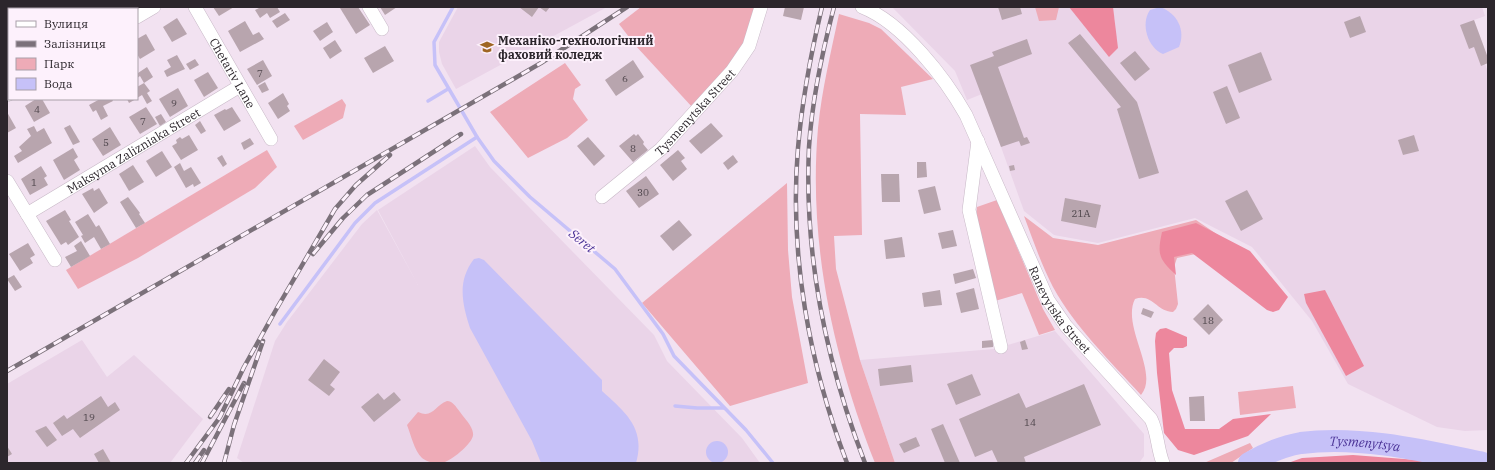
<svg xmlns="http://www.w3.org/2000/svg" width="1495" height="470" font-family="'IBM Plex Serif',serif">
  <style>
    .built { fill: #ead4e8 }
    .green { fill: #eeabb7 }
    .forest { fill: #ed879d }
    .water { fill: #c6c1f8 }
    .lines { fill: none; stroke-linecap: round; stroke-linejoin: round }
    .stream { stroke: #c6c1f8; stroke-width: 3.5 }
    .river { stroke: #c6c1f8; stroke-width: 22 }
    .building { fill: #b8a5ae }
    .street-casing { stroke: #c8b9c7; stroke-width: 14 }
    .street { stroke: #fff; stroke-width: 13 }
    .rail-casing { stroke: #7b717a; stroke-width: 4.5 }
    .rail { stroke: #fdf1fc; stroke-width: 3; stroke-dasharray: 9; stroke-linecap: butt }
    .labels { text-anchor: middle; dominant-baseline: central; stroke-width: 4; stroke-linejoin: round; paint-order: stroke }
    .number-label { font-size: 10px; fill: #4f464c }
    .poi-label { font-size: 12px; font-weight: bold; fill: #2c262c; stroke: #fdf1fc; text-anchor: start }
    .street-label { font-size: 12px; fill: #2c262c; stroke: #fdf1fc }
    .water-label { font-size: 13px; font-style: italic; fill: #4b3397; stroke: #fdf1fc }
  </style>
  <rect width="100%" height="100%" fill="#f2e2f1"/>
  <g class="built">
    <polygon points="458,7 607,7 456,89 442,64 439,52 439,42"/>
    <polygon points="892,7 1482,7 1485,16 1474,20 1488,58 1488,63 1485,64 1488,72 1488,430 1465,431 1437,427 1348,384 1312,321 1252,247 1195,218 1098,243 1054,235 1024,211 982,94 967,100 955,71"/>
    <polygon points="475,146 490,167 654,335 667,361 742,438 760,463 244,463 237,458 275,341 287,322 362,224 377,210 418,285 378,210"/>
    <polygon points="1055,331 1144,434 1144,456 1139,463 895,463 860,360 994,349"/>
    <polygon points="82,340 107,377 134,355 203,419 170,463 7,463 7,384"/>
  </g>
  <g class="green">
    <polygon points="641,7 757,7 747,43 729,69 693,108 635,45 619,24"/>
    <polygon points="1035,7 1059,7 1056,20 1039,21"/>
    <path d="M839,14L869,23L881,29L933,79L901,87L906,115L860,114L862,235L834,236L836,269L860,360L895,463H875C833,357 808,242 818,128C822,89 831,52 839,14Z"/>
    <polygon points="9,25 9,81 7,77 7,27"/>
    <polygon points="565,63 581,85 575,89 573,99 588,120 567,138 528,158 490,112"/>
    <polygon points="342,99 346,105 343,118 303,140 294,126"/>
    <polygon points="267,150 277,167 255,188 138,258 78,289 66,270"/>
    <polygon points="787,183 788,250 792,297 808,383 730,406 642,303"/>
    <polygon points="997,200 1043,309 1055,330 1039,335 1022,293 995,301 976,217 977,207"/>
    <path d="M1024,216L1053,238L1098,245L1196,220L1221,237L1200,253L1177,258L1174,267L1178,304L1176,309L1173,312C1157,312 1152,293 1135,299C1121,326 1160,373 1141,395C1110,361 1075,327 1053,287C1041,264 1033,240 1024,216Z"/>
    <polygon points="1293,386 1296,408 1240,415 1238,392"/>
    <path d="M447,401C453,401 456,407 460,412C464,418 472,425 473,433C475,442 453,459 445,462C438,465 427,462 422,458C414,450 411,435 407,425L418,412C433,419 435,405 447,401Z"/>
    <polygon points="1250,443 1253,448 1231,463 1204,463"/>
  </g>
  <g class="forest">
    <polygon points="1069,7 1113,7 1118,48 1109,57"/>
    <path d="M1196,223L1250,251L1288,297L1279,310L1273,312L1267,310L1192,253L1174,257L1176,275C1159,259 1157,255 1162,232Z"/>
    <polygon points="1325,290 1364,366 1346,376 1306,303 1304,294"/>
    <polygon points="1166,328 1187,337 1187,346 1183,348 1174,348 1169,353 1172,390 1185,429 1219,429 1233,419 1271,414 1248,436 1194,455 1178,450 1164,433 1157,373 1155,341 1156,333 1160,329"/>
    <polygon points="1353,455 1417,460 1434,463 1288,463 1302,458"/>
  </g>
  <g class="water">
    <path d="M1160,7C1177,13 1186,30 1179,47L1163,54C1148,48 1140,24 1150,10Z"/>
    <path d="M479,258L484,260L602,380V391C625,412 646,428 636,463H541L532,441L470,328C462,303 457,281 474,259Z"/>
    <circle cx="717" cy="452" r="11"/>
  </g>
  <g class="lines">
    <g class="stream">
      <polyline points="453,7 434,42 435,65 477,137 494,161 530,197 615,269 663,334 674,356 746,430 773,463"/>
      <polyline points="428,101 448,89"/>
      <polyline points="280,324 355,223 375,203 477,137"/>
      <polyline points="675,406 697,408 724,408"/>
    </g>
    <path class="river" id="s1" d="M1249,463C1265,454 1283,446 1301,443C1359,435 1426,451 1483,463"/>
  </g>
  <g class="building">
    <polygon points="30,7 50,7 47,9 32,9"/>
    <polygon points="105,7 120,7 116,9 106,9"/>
    <polygon points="213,7 234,7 219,16"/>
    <polygon points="261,7 277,7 280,12 270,18 267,13 260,18 255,10"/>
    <polygon points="342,7 358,7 370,25 356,34 340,8"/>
    <polygon points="380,7 397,7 385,15"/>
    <polygon points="519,7 550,7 546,12 539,7 532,17"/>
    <polygon points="785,7 804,7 801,20 783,16"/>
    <polygon points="998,7 1020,7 1022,14 1002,20"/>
    <polygon points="285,13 290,20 277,28 272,21"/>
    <polygon points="1360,16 1366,32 1350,38 1344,22"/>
    <polygon points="177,18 187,34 172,42 163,27"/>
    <polygon points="1474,20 1488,58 1488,63 1481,66 1474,47 1469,49 1460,25"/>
    <polygon points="245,21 253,35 259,32 264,39 240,52 228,31"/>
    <polygon points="327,22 333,32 320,41 313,31"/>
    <polygon points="146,34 155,50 140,59 137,54 137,39"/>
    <polygon points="1080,34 1137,102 1159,173 1139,179 1117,109 1121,107 1068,43"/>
    <polygon points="1027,39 1032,54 998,67 1024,138 1027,137 1030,143 1021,146 1019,141 1001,147 970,65 994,56 992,52"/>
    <polygon points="335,40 342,51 330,59 323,48"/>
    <polygon points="385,46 394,61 373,73 364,58"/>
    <polygon points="1135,51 1150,69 1135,81 1120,63"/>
    <polygon points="1261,52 1272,80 1239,93 1228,65"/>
    <polygon points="177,55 185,69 167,77 164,71 171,67 167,60"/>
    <polygon points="195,59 199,65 190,70 186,64"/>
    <polygon points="263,60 272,76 257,85 247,69"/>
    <polygon points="633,60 644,77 616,96 605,80"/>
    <polygon points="147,67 153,77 144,83 140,76 137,78 137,70 138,73"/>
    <polygon points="208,72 218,88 204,97 194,80"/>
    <polygon points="265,82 269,90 262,93 258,86"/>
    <polygon points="144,83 150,91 147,93 152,101 147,104 142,95 137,98 137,87"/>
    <polygon points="1227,86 1240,118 1226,124 1213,92"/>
    <polygon points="178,88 188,106 170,117 159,99"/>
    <polygon points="283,93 289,104 287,106 290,111 278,119 268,103"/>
    <polygon points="36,99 42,99 50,113 34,122 25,106"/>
    <polygon points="100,99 112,99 113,101 103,106 108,116 101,120 96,110 93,112 89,105"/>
    <polygon points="127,99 136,99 129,103"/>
    <polygon points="146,107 157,124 140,134 129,117"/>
    <polygon points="232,107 241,121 224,131 214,115 225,109 226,110"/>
    <polygon points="7,112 16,128 7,133"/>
    <polygon points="161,114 166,122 160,126 155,117"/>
    <polygon points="200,121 206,131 201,134 195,125"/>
    <polygon points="711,123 723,136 701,154 689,141"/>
    <polygon points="70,125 80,142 73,145 64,128"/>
    <polygon points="34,126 37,132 44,128 52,143 18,163 14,156 22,151 19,147 31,136 27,129"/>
    <polygon points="110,127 121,145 103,156 92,139"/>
    <polygon points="634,134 636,136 638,134 644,142 643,144 648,150 633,162 619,146"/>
    <polygon points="189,135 198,150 181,160 172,146 177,143 176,140 180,137 182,139"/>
    <polygon points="1414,135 1419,151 1403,155 1398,140"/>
    <polygon points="588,137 605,156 594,166 577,146"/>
    <polygon points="250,138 254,144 244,150 241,143"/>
    <polygon points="73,148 78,157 74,160 80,170 64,180 53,160"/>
    <polygon points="678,150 685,158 681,161 687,169 673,181 660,165"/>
    <polygon points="162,151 172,167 156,177 146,161"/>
    <polygon points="222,155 227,164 223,167 217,158"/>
    <polygon points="733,155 738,162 728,170 723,163"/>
    <polygon points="917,162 926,162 927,177 917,178"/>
    <polygon points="180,163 184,171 191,167 201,183 194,187 193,184 186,188 174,167"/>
    <polygon points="133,165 144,182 129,191 119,174"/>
    <polygon points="1014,165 1015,170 1010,171 1009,166"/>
    <polygon points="41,166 47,176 44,178 48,185 30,195 21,179"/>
    <polygon points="881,174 899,174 900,202 882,202"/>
    <polygon points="646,176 659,194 639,208 626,191"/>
    <polygon points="935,186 941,210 924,214 918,190"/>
    <polygon points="93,188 94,191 99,188 108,203 94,213 82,194"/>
    <polygon points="1247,190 1263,219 1241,231 1225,201"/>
    <polygon points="128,197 140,213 139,214 145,223 136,228 120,202"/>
    <polygon points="1065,198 1101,205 1096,228 1061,221"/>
    <polygon points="65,210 71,220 69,221 79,237 68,245 66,242 61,245 46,221"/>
    <polygon points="88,214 96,227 99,225 110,244 101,249 94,237 85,243 81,236 83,235 75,222"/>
    <polygon points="679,220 692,235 673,251 660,236"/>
    <polygon points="953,230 957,246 942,249 938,233"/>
    <polygon points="902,237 905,257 886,259 884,240"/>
    <polygon points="81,241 90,256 71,267 65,257 77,251 74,246"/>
    <polygon points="28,243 35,255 30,258 33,263 20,271 9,254"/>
    <polygon points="973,269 976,278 955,284 953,274"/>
    <polygon points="14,275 22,287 15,291 7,279"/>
    <polygon points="974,288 979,309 961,313 956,293"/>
    <polygon points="940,290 942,305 924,307 922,293"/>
    <polygon points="1208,304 1223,320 1209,335 1193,319"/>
    <polygon points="1143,308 1154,312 1151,318 1141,314"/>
    <polygon points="993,340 993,347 982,348 982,341"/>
    <polygon points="1025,340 1028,349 1022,350 1020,342"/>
    <polygon points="324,359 340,372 330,385 335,389 329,396 308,380"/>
    <polygon points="911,365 913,382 880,386 878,369"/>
    <polygon points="972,374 981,395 956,405 947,384"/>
    <polygon points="1084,384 1101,425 1024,457 1026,463 998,463 992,450 975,457 959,419 1019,393 1026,408"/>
    <polygon points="394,392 401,400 374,422 361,407 378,393 384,400"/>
    <polygon points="101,396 108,407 115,402 120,410 80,438 73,429 62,436 53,423 64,415 67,419"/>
    <polygon points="1204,396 1205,421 1190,421 1189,397"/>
    <polygon points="943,424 960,463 945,463 931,429"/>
    <polygon points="46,426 57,440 47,447 35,431"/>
    <polygon points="916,437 920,446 904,453 899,444"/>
    <polygon points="7,446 12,454 7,457"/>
    <polygon points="103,449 111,463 99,463 94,454"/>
  </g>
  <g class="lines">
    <g class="street-casing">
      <g id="street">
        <path id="s2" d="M195,7L271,139"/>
        <polyline points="369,7 382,29"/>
        <path id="s3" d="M862,7C903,23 945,78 966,115L1048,300L1066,326L1151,419C1158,433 1157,448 1163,463"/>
        <polyline points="137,17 154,7"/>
        <polyline points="7,95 9,94"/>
        <polyline points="978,141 969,210 1001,347"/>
        <polyline points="7,181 55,260"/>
        <path id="s4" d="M602,197L661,149L732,71L749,46L761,7"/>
        <path id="s5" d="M27,214L240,86"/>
      </g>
    </g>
    <use href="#street" class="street"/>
    <g class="rail-casing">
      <g id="rail">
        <path d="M822,7C811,53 802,100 798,148C789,254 809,364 847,463"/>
        <path d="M834,7C822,53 812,99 809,147C804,255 826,362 865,463"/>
        <polyline points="313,254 343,218 367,195 461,134"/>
        <polyline points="7,371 541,63 627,7"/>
        <polyline points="210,417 229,389"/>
        <polyline points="186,463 220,417 244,367 277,308 335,209 356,185 390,155"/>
        <polyline points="195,463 204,450"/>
        <polyline points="202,463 244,383"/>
        <polyline points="224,463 234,425 263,341"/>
      </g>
    </g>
    <use href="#rail" class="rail"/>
  </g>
  <defs>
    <g id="university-bare" transform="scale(1.08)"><path d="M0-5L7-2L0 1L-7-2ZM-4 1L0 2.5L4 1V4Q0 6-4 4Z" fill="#9f6624" stroke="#fdf1fc" stroke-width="2.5" paint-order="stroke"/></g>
  </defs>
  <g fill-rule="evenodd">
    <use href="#university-bare" x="487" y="47"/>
  </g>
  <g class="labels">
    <g class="number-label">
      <text x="260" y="73">7</text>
      <text x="625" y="78">6</text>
      <text x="174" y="103">9</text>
      <text x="37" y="109">4</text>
      <text x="143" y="121">7</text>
      <text x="106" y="142">5</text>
      <text x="633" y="148">8</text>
      <text x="34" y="182">1</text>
      <text x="643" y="192">30</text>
      <text x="1081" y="213">21А</text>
      <text x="1208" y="320">18</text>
      <text x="89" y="417">19</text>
      <text x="1030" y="422">14</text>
    </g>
    <g class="poi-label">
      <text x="498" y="40">Механіко-технологічний<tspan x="498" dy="14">фаховий коледж</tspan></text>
    </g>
    <g class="street-label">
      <text stroke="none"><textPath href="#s2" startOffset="76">Chetariv Lane</textPath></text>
      <text stroke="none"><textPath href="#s4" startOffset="126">Tysmenytska Street</textPath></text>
      <text stroke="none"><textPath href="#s5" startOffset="124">Maksyma Zalizniaka Street</textPath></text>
      <text stroke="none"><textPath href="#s3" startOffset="369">Ranevytska Street</textPath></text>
    </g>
    <g class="water-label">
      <text transform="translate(582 241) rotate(40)">Seret</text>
      <text stroke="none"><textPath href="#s1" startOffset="120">Tysmenytsya</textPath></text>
    </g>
  </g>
  <rect width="1495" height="470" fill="none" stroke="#2c262c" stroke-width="16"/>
  <rect x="8" y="8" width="130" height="92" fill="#fdf1fc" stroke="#a9a0a9"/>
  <rect x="16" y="21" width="20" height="6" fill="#ffffff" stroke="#a9a0a9"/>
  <text x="44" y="28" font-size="12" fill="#2c262c">Вулиця</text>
  <rect x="16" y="41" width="20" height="6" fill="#7b717a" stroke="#a9a0a9"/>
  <text x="44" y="48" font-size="12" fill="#2c262c">Залізниця</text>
  <rect x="16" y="58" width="20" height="12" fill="#eeabb7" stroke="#a9a0a9"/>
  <text x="44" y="68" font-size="12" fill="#2c262c">Парк</text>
  <rect x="16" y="78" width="20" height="12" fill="#c6c1f8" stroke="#a9a0a9"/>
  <text x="44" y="88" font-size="12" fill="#2c262c">Вода</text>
</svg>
